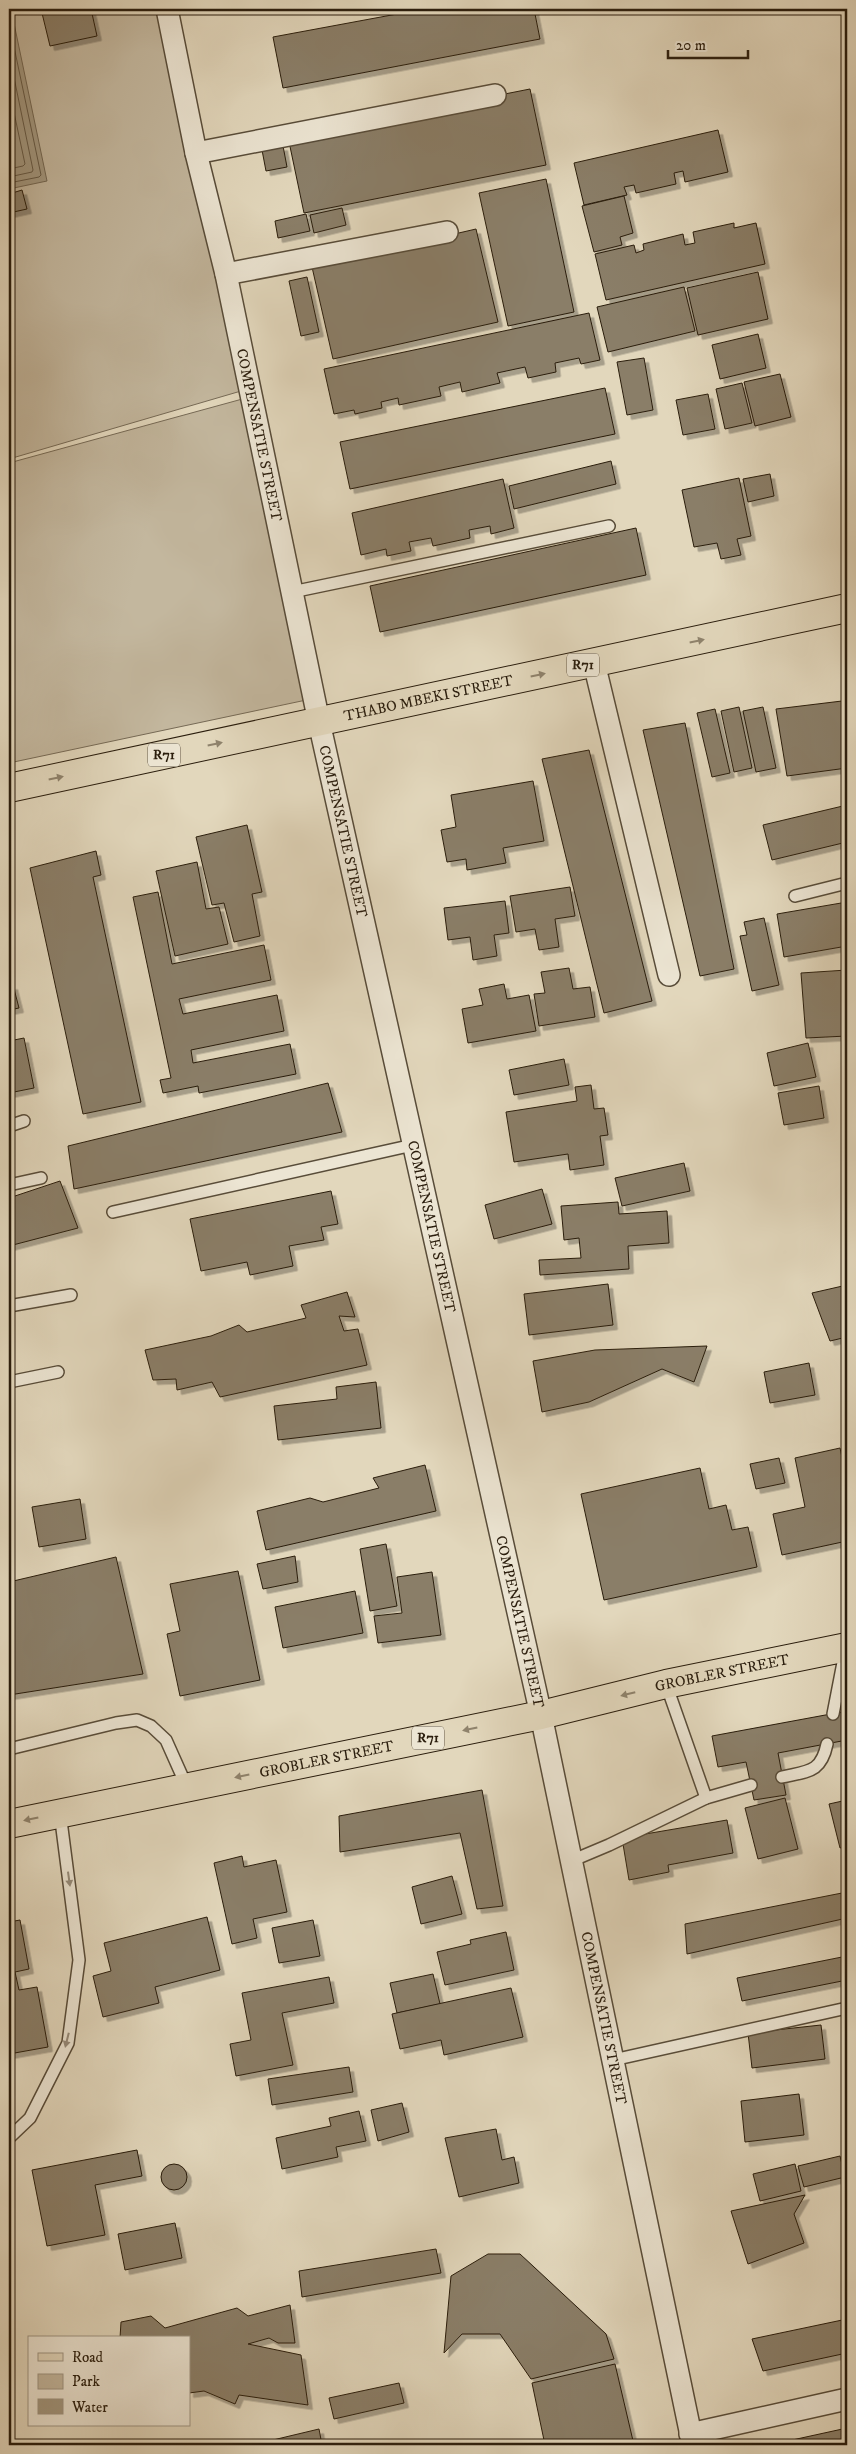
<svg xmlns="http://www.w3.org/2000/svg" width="856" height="2454" font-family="'IM FELL DW Pica',serif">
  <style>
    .green { fill: #c3b79e; stroke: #766a56 }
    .water { fill: #a39880; stroke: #736752 }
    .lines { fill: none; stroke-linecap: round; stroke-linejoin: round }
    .shore { stroke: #665a46; stroke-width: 1 }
    .building { fill: #8a7e68; stroke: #2a1d0d; filter: url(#shadow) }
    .lane-casing { stroke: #584c39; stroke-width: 14 }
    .street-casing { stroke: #584c39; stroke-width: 24 }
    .primary-casing { stroke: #2a1d0d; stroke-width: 30 }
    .lane { stroke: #ece5d3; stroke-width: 11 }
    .street { stroke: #ece5d3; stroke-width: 21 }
    .primary { stroke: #e2d7bc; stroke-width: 28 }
    .oneway { fill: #8f836d }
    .oneway2 { fill: #958b7a }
    .labels { text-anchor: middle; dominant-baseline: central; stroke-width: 5; stroke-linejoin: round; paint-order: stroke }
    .shield { fill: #ece5d3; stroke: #645948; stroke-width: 1 }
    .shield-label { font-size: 14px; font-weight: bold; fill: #2a1d0d }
    .street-label { font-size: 15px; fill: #2a1d0d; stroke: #ece5d3 }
  </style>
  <defs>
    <filter id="shadow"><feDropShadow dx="4.5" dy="4.5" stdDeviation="0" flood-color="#0004"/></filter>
  </defs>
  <rect width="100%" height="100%" fill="#e2d7bc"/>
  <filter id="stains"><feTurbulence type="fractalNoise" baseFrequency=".004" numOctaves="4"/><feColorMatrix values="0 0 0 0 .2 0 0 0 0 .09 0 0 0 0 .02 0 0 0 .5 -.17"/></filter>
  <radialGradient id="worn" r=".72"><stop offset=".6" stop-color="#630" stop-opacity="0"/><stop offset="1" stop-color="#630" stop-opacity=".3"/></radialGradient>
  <g class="green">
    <polygon points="9,9 157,9 241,391 9,459"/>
    <polygon points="246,398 311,699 9,763 9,463"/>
  </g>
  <polygon class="water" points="9,9 11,9 47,181 9,189"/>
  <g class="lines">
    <g class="shore">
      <polyline points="9,23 41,175 39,177 9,183"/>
      <polyline points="9,53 33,170 32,172 9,177"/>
      <polyline points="9,89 25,164 23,166 9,169"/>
    </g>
  </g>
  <g class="building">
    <polygon points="41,9 91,9 97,36 50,46"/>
    <polygon points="424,9 534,9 540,39 283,88 273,37"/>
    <polygon points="530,89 546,165 304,213 288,137"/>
    <polygon points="718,130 728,172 685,182 683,171 674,173 676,184 636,193 634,185 624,187 627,195 584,205 574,163"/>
    <polygon points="283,146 287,167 266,171 262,150"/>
    <polygon points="546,179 574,312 508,326 479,193"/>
    <polygon points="22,190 27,209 9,213 9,194"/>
    <polygon points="624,196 633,233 620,237 622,245 594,252 582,206"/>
    <polygon points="342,208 346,225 314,233 310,215"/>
    <polygon points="306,214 310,231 278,238 275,221"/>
    <polygon points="734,223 734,228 756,223 765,264 606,300 595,254 634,245 636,253 644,250 643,244 683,234 685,245 695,243 693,232"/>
    <polygon points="476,229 498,322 333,359 312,267"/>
    <polygon points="758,272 768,319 698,335 687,288"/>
    <polygon points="307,277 319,332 301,336 289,281"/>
    <polygon points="684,287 695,331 608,352 597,307"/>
    <polygon points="589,313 600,360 581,364 579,358 555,363 556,372 528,378 525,367 497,373 500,383 462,392 460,382 439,387 441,396 399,405 398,398 381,402 382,408 355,414 354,410 334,414 324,369"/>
    <polygon points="758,334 766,368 720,379 712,345"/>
    <polygon points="644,358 653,410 627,415 617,362"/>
    <polygon points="780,374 791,417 755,426 744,382"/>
    <polygon points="742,383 752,423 725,429 716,389"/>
    <polygon points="605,388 615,434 350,489 340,442"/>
    <polygon points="708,394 715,429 683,435 676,400"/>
    <polygon points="611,461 616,484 514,509 509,486"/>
    <polygon points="770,474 774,496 748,502 743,479"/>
    <polygon points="739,478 751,536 737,539 741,555 721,559 717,543 694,547 682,490"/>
    <polygon points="503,479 514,528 491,534 490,526 469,530 470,538 433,546 431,538 409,542 411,551 387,556 386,549 361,555 352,513"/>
    <polygon points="636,528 646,575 380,632 370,586"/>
    <polygon points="842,701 847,723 847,768 787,776 776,709"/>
    <polygon points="739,707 752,768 734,772 721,711"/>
    <polygon points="763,707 776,768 756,772 743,711"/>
    <polygon points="715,709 730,773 712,777 697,713"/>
    <polygon points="685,723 734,969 700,976 643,730"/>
    <polygon points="589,750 652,1001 604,1013 542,759"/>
    <polygon points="533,781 544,841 503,848 506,863 467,870 466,859 447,862 441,830 456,827 451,795"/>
    <polygon points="847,805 847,842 772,860 763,825"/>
    <polygon points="247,825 262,892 252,894 260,936 234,942 224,903 212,905 196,837"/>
    <polygon points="96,851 101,875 93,877 141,1102 83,1114 30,868"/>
    <polygon points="197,862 206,909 219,907 228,944 175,956 156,871"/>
    <polygon points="570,887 575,916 555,919 559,947 539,950 535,929 516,932 510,896"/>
    <polygon points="158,892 172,964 264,945 271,980 179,999 183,1014 277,995 284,1031 191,1050 193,1063 290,1044 296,1074 199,1093 198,1086 163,1093 160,1080 171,1078 133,897"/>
    <polygon points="505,901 509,933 494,935 497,956 473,960 470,937 448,940 444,908"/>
    <polygon points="847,902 847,946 784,957 777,914"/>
    <polygon points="764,918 779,985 752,991 740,936 747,935 744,922"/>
    <polygon points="569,968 573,989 590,987 595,1017 539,1026 534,994 545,993 541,972"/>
    <polygon points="847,970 847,1036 806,1038 801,973"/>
    <polygon points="504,984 507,999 529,995 536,1031 468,1043 462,1009 483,1005 479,989"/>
    <polygon points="13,985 19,1008 9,1010 9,986"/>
    <polygon points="24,1038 34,1088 9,1093 9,1041"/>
    <polygon points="808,1043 816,1077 774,1086 767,1053"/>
    <polygon points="564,1059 569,1085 514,1095 509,1070"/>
    <polygon points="328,1083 342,1132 74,1189 68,1146"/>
    <polygon points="591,1085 594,1109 604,1108 608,1135 600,1136 604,1165 570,1170 568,1154 514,1162 506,1112 577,1101 575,1087"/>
    <polygon points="819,1086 824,1118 784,1125 778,1093"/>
    <polygon points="684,1163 690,1191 622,1206 615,1178"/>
    <polygon points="60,1181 78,1228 9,1246 9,1198"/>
    <polygon points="542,1189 552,1224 494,1239 485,1205"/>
    <polygon points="331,1191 338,1224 321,1227 324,1240 289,1246 293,1266 250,1275 247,1262 201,1271 190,1219"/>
    <polygon points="618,1202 619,1214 667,1211 669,1243 628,1246 629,1269 540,1275 539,1260 581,1258 579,1238 564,1240 561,1206"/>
    <polygon points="608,1284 613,1325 529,1335 524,1294"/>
    <polygon points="847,1285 847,1337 830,1341 812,1293"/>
    <polygon points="347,1292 355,1317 339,1316 344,1331 358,1329 367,1365 220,1397 212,1382 177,1390 176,1379 153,1380 145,1350 211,1336 239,1325 247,1332 306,1318 301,1305"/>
    <polygon points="707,1346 694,1382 662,1369 589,1402 542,1412 533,1361 595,1350"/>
    <polygon points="809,1363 815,1395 770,1403 764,1372"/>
    <polygon points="376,1382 381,1428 278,1440 274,1406 337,1399 336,1387"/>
    <polygon points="840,1448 847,1481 847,1541 782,1555 773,1514 805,1507 795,1458"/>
    <polygon points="779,1458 785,1483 756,1489 750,1464"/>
    <polygon points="425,1465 436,1511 266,1550 257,1511 310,1498 323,1502 379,1488 373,1478"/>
    <polygon points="700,1468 709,1509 726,1505 732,1530 748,1527 757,1567 604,1600 581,1494"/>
    <polygon points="80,1499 86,1539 39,1547 32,1507"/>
    <polygon points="386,1544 397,1606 370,1611 360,1549"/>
    <polygon points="295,1556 298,1582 263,1589 257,1564"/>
    <polygon points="116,1557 143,1674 9,1695 9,1582"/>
    <polygon points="238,1571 260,1680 180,1696 167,1634 180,1631 170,1584"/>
    <polygon points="432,1572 441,1635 378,1643 374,1616 402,1613 397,1577"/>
    <polygon points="355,1591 363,1633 283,1648 275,1607"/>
    <polygon points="847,1711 847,1740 778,1753 786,1795 754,1800 746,1762 718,1767 712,1736"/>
    <polygon points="482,1790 503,1906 477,1909 460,1833 340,1852 339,1816"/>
    <polygon points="785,1798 798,1849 758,1859 745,1808"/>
    <polygon points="847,1800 847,1846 840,1848 829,1804"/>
    <polygon points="727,1820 733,1853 668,1865 669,1872 629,1880 622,1838"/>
    <polygon points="242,1856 244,1867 276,1860 287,1912 253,1919 257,1938 232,1944 214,1863"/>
    <polygon points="452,1876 462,1914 421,1924 412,1887"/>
    <polygon points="847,1892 847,1918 687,1954 685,1924"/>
    <polygon points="207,1917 220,1970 155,1987 159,2003 103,2017 93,1976 111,1971 104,1943"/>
    <polygon points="20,1920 29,1969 15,1972 19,1990 37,1987 48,2047 9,2054 9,1922"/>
    <polygon points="313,1920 320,1956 279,1963 272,1928"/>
    <polygon points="506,1932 514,1970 445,1985 437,1952 471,1944 470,1940"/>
    <polygon points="847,1956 847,1980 742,2001 737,1978"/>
    <polygon points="433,1974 440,2004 397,2013 390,1983"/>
    <polygon points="329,1977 334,2003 282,2013 293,2065 236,2076 230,2044 251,2040 242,1993"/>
    <polygon points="511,1988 523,2037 444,2055 441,2040 400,2049 392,2014"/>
    <polygon points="821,2025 825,2059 752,2068 748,2033"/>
    <polygon points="349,2067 353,2092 272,2105 268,2079"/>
    <polygon points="799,2094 804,2135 745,2142 741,2101"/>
    <polygon points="402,2103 409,2132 378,2141 371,2110"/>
    <polygon points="359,2111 366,2141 336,2147 338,2157 282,2169 276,2138 331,2126 329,2118"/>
    <polygon points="496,2129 502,2160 514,2157 519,2183 459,2197 445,2138"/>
    <polygon points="137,2150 142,2176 95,2185 105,2235 47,2246 32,2170"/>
    <polygon points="840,2156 845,2177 804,2187 798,2166"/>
    <polygon points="795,2164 801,2191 760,2201 753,2174"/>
    <circle cx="174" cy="2177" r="13"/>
    <polygon points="805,2195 794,2214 804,2243 748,2264 731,2211"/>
    <polygon points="175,2223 182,2258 125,2270 118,2234"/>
    <polygon points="436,2249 441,2273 302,2297 299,2271"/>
    <polygon points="488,2254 520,2254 606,2334 614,2359 531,2379 500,2334 462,2334 444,2353 451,2276"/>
    <polygon points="290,2305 295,2343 278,2343 269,2338 248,2344 301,2355 308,2405 239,2395 235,2404 204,2391 189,2393 189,2338 120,2338 121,2322 151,2316 165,2328 237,2308 248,2316"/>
    <polygon points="847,2319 847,2353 763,2371 752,2339"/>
    <polygon points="615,2364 634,2445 545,2445 532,2383"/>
    <polygon points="399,2383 404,2403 334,2419 329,2398"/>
    <polygon points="847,2428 847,2445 775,2445 774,2444"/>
    <polygon points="319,2429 322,2445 252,2445"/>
  </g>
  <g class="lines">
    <g class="lane-casing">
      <g id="lane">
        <polyline points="292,592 609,526"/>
        <polyline points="795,896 847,883"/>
        <polyline points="9,1126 24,1121"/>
        <polyline points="9,1185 41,1178"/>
        <polyline points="113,1212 413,1145"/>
        <polyline points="9,1306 71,1295"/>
        <polyline points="9,1382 58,1372"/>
        <polyline points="666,1684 706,1798"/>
        <polyline points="833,1714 846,1647"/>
        <polyline points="9,1749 116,1723 137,1720 151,1726 166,1740 187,1787"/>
        <path d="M782,1777C808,1771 821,1773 827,1744"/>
        <polyline points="571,1861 609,1845 706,1798 751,1785"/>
        <polyline points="613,2060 847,2008"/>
        <polyline points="9,2138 30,2118 68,2043 79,1960 60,1813"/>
      </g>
    </g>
    <g class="street-casing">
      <g id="street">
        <path id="s1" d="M167,9L196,153L226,274L319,722L541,1715L693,2445"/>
        <polyline points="196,153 495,95"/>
        <polyline points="226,274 447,232"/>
        <polyline points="594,663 669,975"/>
        <polyline points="690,2434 847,2399"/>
      </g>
    </g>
    <g class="primary-casing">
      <g id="primary">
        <path id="s2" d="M9,788L847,608"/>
        <path id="s3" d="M9,1824L541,1715L666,1684L847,1647"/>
      </g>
    </g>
    <use href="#lane" class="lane"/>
    <use href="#street" class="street"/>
    <use href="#primary" class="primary"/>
  </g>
  <defs><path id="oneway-solid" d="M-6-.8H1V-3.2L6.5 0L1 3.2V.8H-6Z" transform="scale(1.25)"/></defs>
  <g class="oneway">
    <use href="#oneway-solid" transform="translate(697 641) rotate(-12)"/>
    <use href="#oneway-solid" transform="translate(538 675) rotate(-12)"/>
    <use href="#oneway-solid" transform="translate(215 744) rotate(-12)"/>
    <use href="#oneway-solid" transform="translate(56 778) rotate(-12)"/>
    <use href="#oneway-solid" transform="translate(628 1694) rotate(166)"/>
    <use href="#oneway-solid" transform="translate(470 1729) rotate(168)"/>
    <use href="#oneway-solid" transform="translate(242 1776) rotate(168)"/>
    <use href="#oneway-solid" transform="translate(31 1819) rotate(168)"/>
  </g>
  <g class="oneway2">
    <use href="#oneway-solid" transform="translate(69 1879) rotate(82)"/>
    <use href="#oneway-solid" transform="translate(67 2040) rotate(104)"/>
  </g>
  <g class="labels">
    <g class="shield">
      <rect x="567" y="653.5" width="32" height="23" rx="4"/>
      <rect x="148" y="743.5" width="32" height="23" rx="4"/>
      <rect x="412" y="1726.5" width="32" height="23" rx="4"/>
    </g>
    <g class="shield-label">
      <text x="583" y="665">R71</text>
      <text x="164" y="755">R71</text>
      <text x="428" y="1738">R71</text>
    </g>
    <g class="street-label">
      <text stroke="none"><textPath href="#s1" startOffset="436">COMPENSATIE STREET</textPath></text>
      <text stroke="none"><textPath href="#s2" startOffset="429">THABO MBEKI STREET</textPath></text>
      <text stroke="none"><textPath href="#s1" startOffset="841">COMPENSATIE STREET</textPath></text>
      <text stroke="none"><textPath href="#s1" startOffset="1246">COMPENSATIE STREET</textPath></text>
      <text stroke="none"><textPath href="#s1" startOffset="1651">COMPENSATIE STREET</textPath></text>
      <text stroke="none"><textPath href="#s3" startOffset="729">GROBLER STREET</textPath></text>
      <text stroke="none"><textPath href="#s3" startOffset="324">GROBLER STREET</textPath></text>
      <text stroke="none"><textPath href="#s1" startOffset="2056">COMPENSATIE STREET</textPath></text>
    </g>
  </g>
  <rect width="856" height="2454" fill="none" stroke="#e2d7bc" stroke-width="30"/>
  <rect x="10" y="10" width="836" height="2434" fill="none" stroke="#2a1d0d" stroke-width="2.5"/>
  <rect x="15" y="15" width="826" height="2424" fill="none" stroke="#2a1d0d"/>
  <rect x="28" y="2336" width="162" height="90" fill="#ece5d3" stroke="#9e9584"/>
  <rect x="38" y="2353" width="25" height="8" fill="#e2d7bc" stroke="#9e9584"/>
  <text x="72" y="2362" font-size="15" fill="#2a1d0d">Road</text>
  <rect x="38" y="2374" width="25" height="15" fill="#c3b79e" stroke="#9e9584"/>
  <text x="72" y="2386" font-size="15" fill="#2a1d0d">Park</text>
  <rect x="38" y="2399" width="25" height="15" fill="#a39880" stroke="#9e9584"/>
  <text x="72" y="2412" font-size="15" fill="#2a1d0d">Water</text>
  <path d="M668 50v8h80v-8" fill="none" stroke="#2a1d0d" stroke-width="2.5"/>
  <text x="676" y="50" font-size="15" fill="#2a1d0d" stroke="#ece5d3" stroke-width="4" paint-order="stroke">20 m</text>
  <rect width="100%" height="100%" filter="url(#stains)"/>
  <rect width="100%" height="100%" fill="url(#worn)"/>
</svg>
